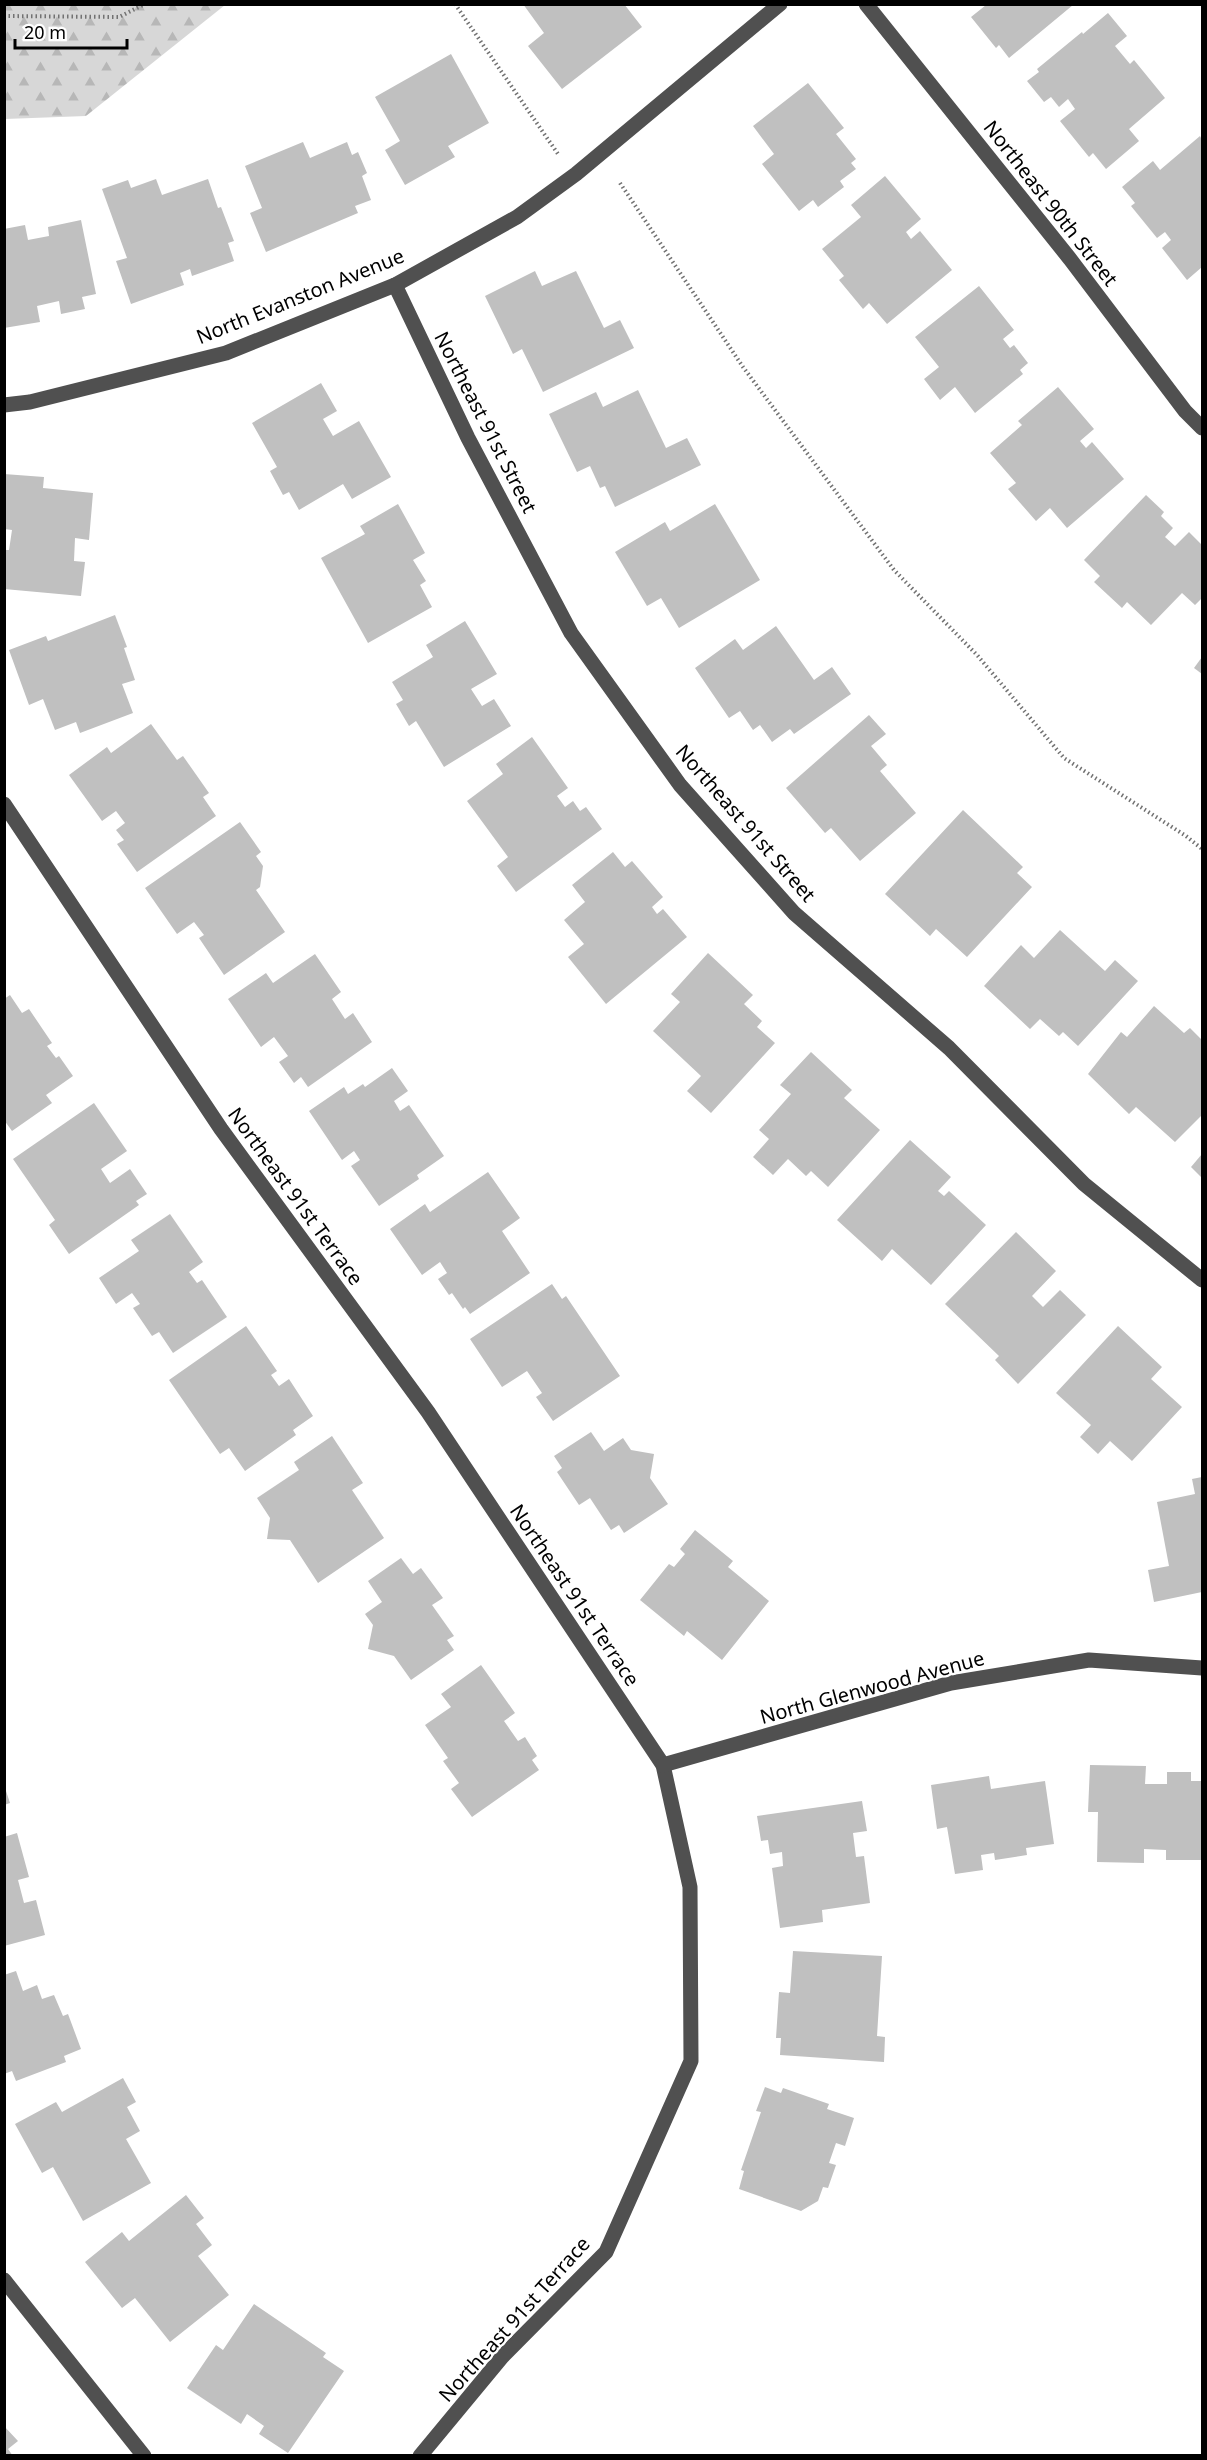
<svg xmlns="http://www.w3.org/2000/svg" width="1207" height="2460" font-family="'Noto Sans',sans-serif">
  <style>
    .forest { fill: url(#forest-firs) }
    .building { fill: #c0c0c0 }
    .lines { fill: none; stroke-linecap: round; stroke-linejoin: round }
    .path { stroke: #727272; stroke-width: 4; stroke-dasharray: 1.5 3; stroke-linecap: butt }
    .minor { stroke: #505050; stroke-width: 15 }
    .labels { text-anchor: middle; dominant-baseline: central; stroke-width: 4.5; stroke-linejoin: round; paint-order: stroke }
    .street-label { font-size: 20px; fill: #000; stroke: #fff }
  </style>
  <defs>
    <pattern id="forest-firs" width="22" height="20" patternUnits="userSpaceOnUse" patternTransform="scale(1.5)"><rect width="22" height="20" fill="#d7d7d7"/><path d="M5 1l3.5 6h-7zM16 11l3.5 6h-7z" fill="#b7b7b7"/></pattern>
  </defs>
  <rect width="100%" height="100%" fill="#fff"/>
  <polygon class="forest" points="4,5 5,4 225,5 86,116 5,119"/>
  <g class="building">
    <polygon points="523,4 624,4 642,27 562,89 528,46 544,33"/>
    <polygon points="986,5 1073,5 1009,58 999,45 996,48 971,17"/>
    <polygon points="1108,13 1127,36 1115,46 1130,64 1134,60 1165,98 1129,129 1139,141 1106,169 1093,153 1089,157 1060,121 1075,109 1068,99 1059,107 1051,97 1044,102 1027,81 1039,72 1037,69 1082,32 1083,34"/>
    <polygon points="451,54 489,123 448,146 455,157 405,185 385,150 400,141 375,97"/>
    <polygon points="808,83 844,128 836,134 856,159 851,163 856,169 840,181 844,187 818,207 813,200 799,211 762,164 774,154 753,126"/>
    <polygon points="1200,136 1202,140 1202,267 1187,280 1162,248 1171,240 1165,232 1157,238 1131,206 1135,203 1122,187 1153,161 1160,170"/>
    <polygon points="303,142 310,158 347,142 352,155 358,152 367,173 362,176 371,200 355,206 358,213 266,252 250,213 262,208 245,166"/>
    <polygon points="885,176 921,219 906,232 911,239 920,231 952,270 887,324 869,303 863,309 839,280 844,276 822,249 861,217 851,205"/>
    <polygon points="156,179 162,195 208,179 218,208 221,207 234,241 228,243 234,261 192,276 190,269 180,273 184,285 131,304 116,261 127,258 102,189 128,180 131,188"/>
    <polygon points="81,220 96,294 82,297 85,309 61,314 59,301 37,306 40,322 4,328 4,229 25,225 28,240 49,236 48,227"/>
    <polygon points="535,271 542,286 576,271 604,328 620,320 634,348 543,392 522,349 513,354 485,296"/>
    <polygon points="979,286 1014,330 1003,339 1010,348 1014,345 1028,363 1020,370 1023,374 975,413 955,387 940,400 924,379 939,367 915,337"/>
    <polygon points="321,383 337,411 323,419 333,436 359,421 391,477 352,499 343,484 299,510 289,492 283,495 270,471 277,467 252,423"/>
    <polygon points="1058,387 1094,429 1080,441 1086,448 1092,442 1124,479 1067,528 1050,508 1036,521 1008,489 1016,483 990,453 1022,425 1018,421"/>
    <polygon points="638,390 666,448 687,438 701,465 615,507 605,486 600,488 590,466 577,472 549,414 596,392 603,407"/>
    <polygon points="4,474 44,477 43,488 93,493 89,540 75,538 74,561 85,562 81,596 4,589 4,550 9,550 12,530 4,529"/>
    <polygon points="1146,495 1164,512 1161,516 1173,528 1165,537 1175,546 1189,532 1202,545 1202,598 1195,605 1182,593 1151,625 1127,602 1122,608 1094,582 1100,576 1084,560"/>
    <polygon points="398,504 425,553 413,560 426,581 420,585 432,607 368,643 321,558 365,534 360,526"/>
    <polygon points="715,504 760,580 679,628 661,598 647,606 615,552 665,522 670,531"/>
    <polygon points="115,615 127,647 124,648 135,680 122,684 133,713 80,733 76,722 55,730 43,699 29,705 9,650 46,636 48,641"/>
    <polygon points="465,621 497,674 471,689 482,706 494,699 511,726 444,767 416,721 409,726 396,704 403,700 392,682 433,657 426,645"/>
    <polygon points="776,626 814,680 832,667 851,694 794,734 790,729 772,742 760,725 753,730 740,711 729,718 695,668 735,639 743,650"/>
    <polygon points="1202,657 1202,674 1194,668"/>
    <polygon points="869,715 886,734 871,746 887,765 880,771 916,813 860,861 831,828 825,833 786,788"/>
    <polygon points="151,724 177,760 183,756 209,793 203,797 216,816 137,872 117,844 124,840 116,830 125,823 116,811 102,821 69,775 107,747 111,753"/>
    <polygon points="532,737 568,788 557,796 565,807 573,801 580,811 586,807 602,829 516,892 497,866 508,857 467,801 503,774 496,764"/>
    <polygon points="963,810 1023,867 1017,873 1032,887 967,957 936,929 930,936 885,894"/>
    <polygon points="240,822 261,852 256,856 263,866 260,887 256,890 285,932 224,975 199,938 204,935 194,922 177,934 145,888"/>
    <polygon points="613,852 625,867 632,861 663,897 652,907 657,914 663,909 687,937 606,1004 568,957 584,944 564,920 585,902 572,885"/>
    <polygon points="1060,930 1105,971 1115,960 1138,981 1078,1046 1063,1032 1059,1036 1040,1019 1030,1029 984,986 1021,945 1034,958"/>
    <polygon points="708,953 753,995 744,1004 762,1021 757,1027 775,1043 711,1113 687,1091 701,1076 653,1031 680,1002 671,994"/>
    <polygon points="315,954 341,992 332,999 345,1019 353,1013 372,1042 308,1087 301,1077 294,1083 279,1062 288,1056 274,1037 261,1047 228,999 266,973 273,983"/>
    <polygon points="10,995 22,1013 29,1009 52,1043 47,1046 56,1058 59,1056 73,1076 46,1095 52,1103 12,1131 4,1120 4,999"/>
    <polygon points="1154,1006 1184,1033 1190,1028 1202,1040 1202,1115 1175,1142 1136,1107 1129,1114 1088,1074 1121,1032 1127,1037"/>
    <polygon points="811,1052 852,1090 844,1098 880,1130 828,1187 811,1171 806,1176 788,1159 773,1175 753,1157 769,1139 759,1130 791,1094 780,1085"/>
    <polygon points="392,1068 408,1091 394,1101 400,1111 409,1105 444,1156 417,1175 419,1179 379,1206 351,1166 360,1160 354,1151 342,1160 309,1111 344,1087 348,1094 363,1084 365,1087"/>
    <polygon points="94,1103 127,1151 101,1169 110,1183 130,1169 147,1194 136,1201 139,1205 69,1254 49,1225 55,1220 13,1159"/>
    <polygon points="910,1140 951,1177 938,1191 944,1196 949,1191 986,1225 931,1285 892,1249 882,1261 837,1220"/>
    <polygon points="1202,1154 1202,1178 1191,1167"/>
    <polygon points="488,1172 520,1218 502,1231 530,1273 470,1314 465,1307 463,1309 452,1293 449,1295 438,1279 447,1273 440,1262 422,1275 390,1229 425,1204 430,1212"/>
    <polygon points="170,1214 203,1262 189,1272 197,1283 202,1280 227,1317 173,1353 159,1332 152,1336 133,1308 140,1304 132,1293 116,1304 99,1278 139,1251 131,1240"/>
    <polygon points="1016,1232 1056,1271 1032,1296 1043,1307 1060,1290 1086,1315 1018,1384 995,1360 999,1356 945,1304"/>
    <polygon points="552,1284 562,1299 566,1296 620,1376 553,1421 536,1397 542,1393 527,1371 502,1387 470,1339"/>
    <polygon points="246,1326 277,1371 271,1375 279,1386 289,1379 313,1416 293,1430 296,1435 245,1471 229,1448 220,1454 169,1380"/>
    <polygon points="1118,1326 1162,1367 1151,1379 1182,1407 1132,1461 1110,1441 1098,1454 1080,1437 1091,1425 1056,1393"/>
    <polygon points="591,1432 604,1451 623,1438 631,1450 654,1454 650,1478 668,1504 624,1533 619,1525 611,1530 590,1498 579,1505 557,1472 562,1468 554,1456"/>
    <polygon points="332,1436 363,1483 352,1490 384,1538 318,1583 290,1540 267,1539 270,1518 257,1498 299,1470 294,1462"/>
    <polygon points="1202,1477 1202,1592 1154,1602 1148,1570 1169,1566 1157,1502 1195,1494 1192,1479"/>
    <polygon points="695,1530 733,1561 728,1567 769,1601 722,1660 687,1631 684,1636 640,1600 669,1564 674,1567 685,1554 680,1549"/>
    <polygon points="401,1558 413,1574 421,1568 443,1598 432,1605 454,1636 447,1640 454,1650 411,1680 394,1656 368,1649 373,1625 365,1614 382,1602 368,1581"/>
    <polygon points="481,1665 515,1713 504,1721 518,1741 525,1737 537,1756 532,1760 539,1770 472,1817 451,1789 459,1783 443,1761 448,1758 425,1725 451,1707 441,1694"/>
    <polygon points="1090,1765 1146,1766 1145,1784 1167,1784 1167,1772 1191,1772 1191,1781 1202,1781 1202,1860 1166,1860 1166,1850 1144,1849 1144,1863 1097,1862 1098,1812 1088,1812"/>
    <polygon points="989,1776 991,1789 1045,1781 1054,1844 1026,1848 1027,1855 995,1860 994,1853 981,1855 983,1870 955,1874 947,1827 937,1829 931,1785"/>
    <polygon points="4,1785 10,1803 4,1805"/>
    <polygon points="862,1801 867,1831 853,1833 856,1857 864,1856 870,1903 822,1910 823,1922 780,1928 772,1868 783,1866 782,1852 770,1854 768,1840 761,1841 757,1816"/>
    <polygon points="17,1833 29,1877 18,1880 24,1903 36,1900 45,1935 4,1946 4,1837"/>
    <polygon points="793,1951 882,1956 877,2036 885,2037 884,2062 780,2055 781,2038 776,2038 779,1992 790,1993"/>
    <polygon points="16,1971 23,1991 37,1985 42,1999 54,1995 63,2016 68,2014 81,2049 64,2056 66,2062 16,2081 12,2071 4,2074 4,1975"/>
    <polygon points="123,2078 136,2102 127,2107 140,2131 126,2139 151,2183 83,2221 53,2167 42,2173 15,2124 56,2102 62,2112"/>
    <polygon points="765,2087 781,2093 783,2088 829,2104 827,2109 854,2118 845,2146 836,2143 829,2163 836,2165 828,2188 823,2187 818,2201 801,2211 739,2189 744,2171 741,2170 761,2112 756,2111"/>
    <polygon points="186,2195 204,2218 196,2224 212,2245 198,2256 229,2295 170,2342 135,2298 122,2308 85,2262 122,2232 129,2241"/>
    <polygon points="254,2304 326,2353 323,2357 344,2371 288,2453 259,2434 264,2426 247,2414 241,2424 187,2388 216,2345 223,2350"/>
    <polygon points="4,2426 18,2441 8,2449 13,2456 4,2456"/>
  </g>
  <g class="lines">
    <g class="path">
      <polyline points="455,4 558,154"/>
      <polyline points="4,16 119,17 145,4"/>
      <polyline points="620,183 743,367 894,570 977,655 1064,758 1186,836 1202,849"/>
    </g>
    <g class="minor">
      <polyline points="866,4 1070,259 1185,411 1202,428"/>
      <polyline points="395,285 468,438 571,633 680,785 794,913 949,1048 1084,1184 1202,1280"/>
      <polyline points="4,405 30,402 226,353 395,285 517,217 576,174 780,4"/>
      <polyline points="4,804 221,1129 428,1412 663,1765 690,1887 691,2061 606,2252 502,2357 420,2456"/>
      <polyline points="663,1765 951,1683 1089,1660 1202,1668"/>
      <polyline points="4,2280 144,2456"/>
    </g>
  </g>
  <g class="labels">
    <g class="street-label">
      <text transform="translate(1051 203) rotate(52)">Northeast 90th Street</text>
      <text transform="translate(300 296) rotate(-22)">North Evanston Avenue</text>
      <text transform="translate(486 422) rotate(63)">Northeast 91st Street</text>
      <text transform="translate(746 823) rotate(49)">Northeast 91st Street</text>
      <text transform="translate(296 1196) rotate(54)">Northeast 91st Terrace</text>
      <text transform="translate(575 1595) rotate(56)">Northeast 91st Terrace</text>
      <text transform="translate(872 1687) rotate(-15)">North Glenwood Avenue</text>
      <text transform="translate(514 2319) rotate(-48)">Northeast 91st Terrace</text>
    </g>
  </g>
  <rect width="1207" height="2460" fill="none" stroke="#000000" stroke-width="12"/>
  <path d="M15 39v9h112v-9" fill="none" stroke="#000000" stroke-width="3"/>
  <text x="24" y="39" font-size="18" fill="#000000" stroke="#ffffff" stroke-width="4.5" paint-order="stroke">20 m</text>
</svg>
